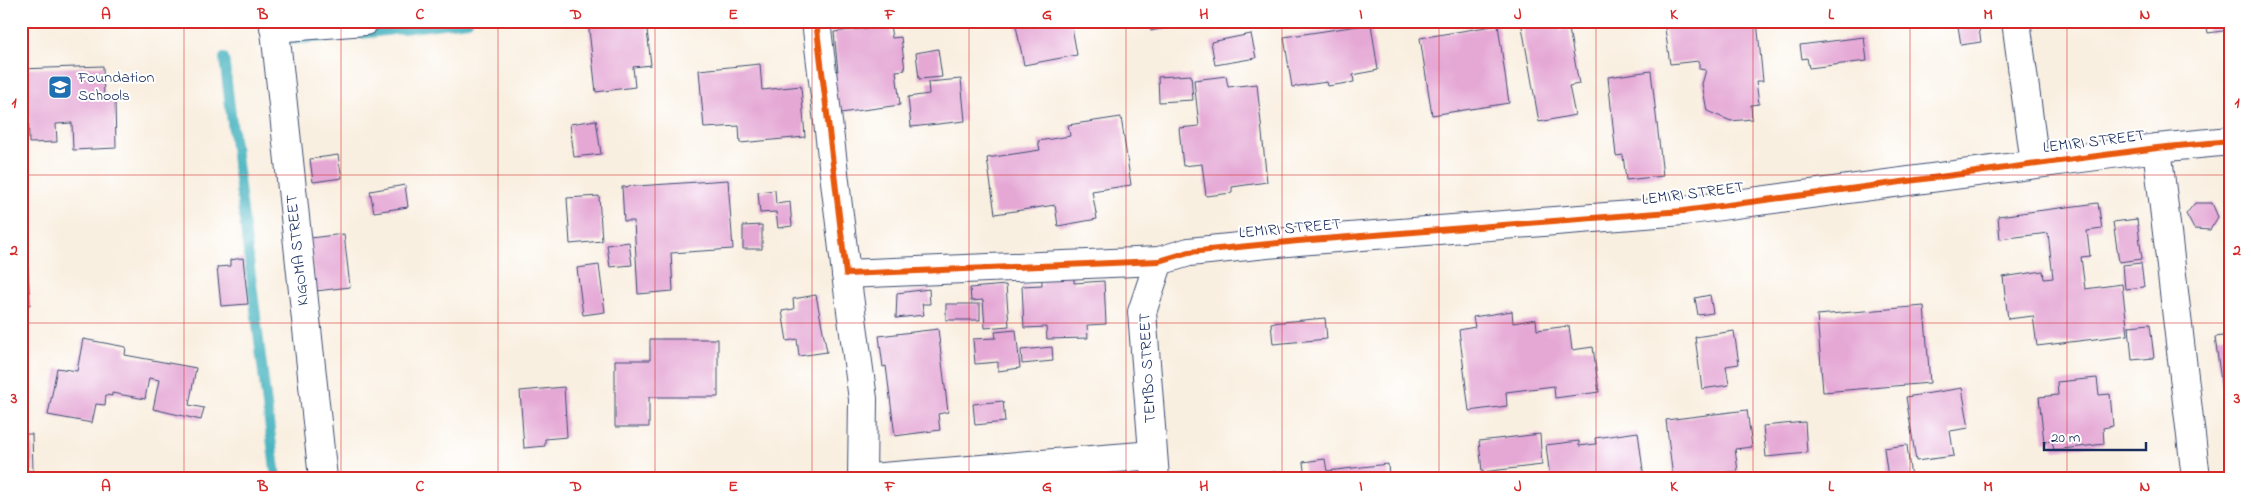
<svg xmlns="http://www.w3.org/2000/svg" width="2251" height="499" font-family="'Indie Flower',sans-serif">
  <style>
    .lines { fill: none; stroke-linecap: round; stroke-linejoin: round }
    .stream { stroke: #42b1be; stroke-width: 10 }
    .building { fill: #e5a8d5 }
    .minor-casing { stroke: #3c4c72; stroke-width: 30 }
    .minor { stroke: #fff; stroke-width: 28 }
    .cycleway-casing { stroke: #fff; stroke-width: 9 }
    .cycleway { stroke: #e8590c; stroke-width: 6 }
    .grid { fill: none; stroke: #d62828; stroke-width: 1; stroke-opacity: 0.55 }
    .labels { text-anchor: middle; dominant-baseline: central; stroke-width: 4; stroke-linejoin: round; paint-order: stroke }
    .poi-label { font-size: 16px; fill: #1b2f5e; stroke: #fff; text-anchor: start }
    .street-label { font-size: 16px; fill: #1b2f5e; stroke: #fff }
    .neatline { fill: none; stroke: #d62828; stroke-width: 2 }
    .grid-label { font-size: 16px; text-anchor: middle; font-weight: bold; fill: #d62828 }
  </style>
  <rect width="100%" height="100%" fill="#fff"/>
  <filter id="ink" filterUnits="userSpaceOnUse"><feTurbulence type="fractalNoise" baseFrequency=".02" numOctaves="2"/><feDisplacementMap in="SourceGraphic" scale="10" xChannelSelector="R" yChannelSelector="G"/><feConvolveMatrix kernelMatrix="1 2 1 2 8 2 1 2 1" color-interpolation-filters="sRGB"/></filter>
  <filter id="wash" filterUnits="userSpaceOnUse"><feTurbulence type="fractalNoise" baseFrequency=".0096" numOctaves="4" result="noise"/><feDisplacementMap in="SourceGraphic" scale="20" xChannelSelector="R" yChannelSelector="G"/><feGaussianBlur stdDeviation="1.12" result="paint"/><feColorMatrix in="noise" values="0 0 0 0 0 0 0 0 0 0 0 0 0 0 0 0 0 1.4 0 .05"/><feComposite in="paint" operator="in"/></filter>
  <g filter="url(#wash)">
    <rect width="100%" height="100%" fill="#f9efe0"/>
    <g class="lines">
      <g class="stream">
        <polyline points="360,34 468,21"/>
        <polyline points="285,40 328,37"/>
        <polyline points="224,58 276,478"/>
      </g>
    </g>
    <g id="blocks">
      <g class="building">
        <polygon points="588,21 646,21 651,65 633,67 635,87 596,92"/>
        <polygon points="1015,21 1071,21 1077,55 1024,65"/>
        <polygon points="1149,21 1185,21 1186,24 1151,31"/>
        <polygon points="1521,21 1559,21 1560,30 1569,29 1579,84 1569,86 1575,115 1539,122"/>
        <polygon points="1664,21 1757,21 1763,81 1756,81 1759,104 1751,105 1752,119 1731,121 1707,111 1702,84 1706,70 1699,69 1699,61 1670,64"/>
        <polygon points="2206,21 2228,21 2230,30 2208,33"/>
        <polygon points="1978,23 1981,42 1961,45 1958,26"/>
        <polygon points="1371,24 1378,70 1353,75 1354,82 1328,86 1327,82 1292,87 1284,37"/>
        <polygon points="890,25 892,38 901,37 905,70 896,71 900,105 833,114 828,72 838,71 834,32"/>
        <polygon points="1498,25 1509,103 1432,115 1420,38"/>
        <polygon points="1251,34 1256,58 1215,65 1211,42"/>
        <polygon points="1864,37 1867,61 1809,68 1807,58 1802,59 1800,45"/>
        <polygon points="938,49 942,77 919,79 916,53"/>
        <polygon points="760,64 762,90 801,86 805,137 740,143 739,126 704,128 699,70"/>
        <polygon points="103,66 104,99 115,98 116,148 73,150 72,123 56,124 57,142 29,143 28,101 21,101 21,69"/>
        <polygon points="1651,71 1663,176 1626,180 1623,155 1616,156 1608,77"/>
        <polygon points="1191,75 1193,100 1159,102 1158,77"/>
        <polygon points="1226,76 1228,87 1257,84 1267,182 1232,187 1232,193 1206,196 1202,164 1183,166 1179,128 1199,126 1194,80"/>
        <polygon points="961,79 965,121 911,127 908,97 929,94 928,82"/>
        <polygon points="1121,117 1131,185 1092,191 1097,219 1058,226 1055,205 995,214 987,158 1040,150 1038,141 1070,136 1068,125"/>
        <polygon points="596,120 601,154 574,157 570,124"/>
        <polygon points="338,155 342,178 313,182 310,159"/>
        <polygon points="728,180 733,249 671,253 673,291 638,294 634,221 624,221 622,187"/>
        <polygon points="405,185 408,207 374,212 370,191"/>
        <polygon points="775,190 776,204 790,202 792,226 778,228 776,212 760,213 758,192"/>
        <polygon points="599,196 602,241 570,244 567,198"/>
        <polygon points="2098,203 2102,229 2087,231 2090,256 2081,257 2085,289 2122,284 2128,335 2037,346 2033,316 2008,319 2003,277 2043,271 2044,279 2053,278 2048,233 2000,239 1998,216"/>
        <polygon points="2195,203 2212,203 2218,217 2210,230 2194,229 2186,214"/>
        <polygon points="2137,219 2142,259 2119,262 2113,222"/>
        <polygon points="762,225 762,249 743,249 743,226"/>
        <polygon points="344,234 350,287 316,291 310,238"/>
        <polygon points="21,238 26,238 30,305 21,306"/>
        <polygon points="629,242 632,265 610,267 607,245"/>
        <polygon points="243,258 248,304 221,306 217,267 230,266 230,260"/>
        <polygon points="2141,263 2144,287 2125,289 2123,265"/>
        <polygon points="599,265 605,312 583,315 577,268"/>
        <polygon points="1074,274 1074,283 1104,281 1106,324 1087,325 1088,338 1047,339 1046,327 1024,328 1022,286 1042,285 1042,275"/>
        <polygon points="1006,285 1009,326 985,328 983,300 971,301 970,288"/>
        <polygon points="929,289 930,304 922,304 924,315 896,318 897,293"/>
        <polygon points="816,295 827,352 799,356 797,339 787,341 782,311 794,309 793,299"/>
        <polygon points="1710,295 1713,313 1698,315 1695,298"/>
        <rect x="946" y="304" width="34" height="16"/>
        <polygon points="1924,306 1930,383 1823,392 1817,315"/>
        <polygon points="1512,311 1513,323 1536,319 1537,330 1569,326 1572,350 1593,347 1599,392 1555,398 1554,386 1506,392 1507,406 1469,411 1459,330 1475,327 1473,317"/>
        <polygon points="1325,318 1327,339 1273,344 1271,323"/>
        <polygon points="2150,324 2154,358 2132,360 2129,326"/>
        <polygon points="938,329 948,412 938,414 940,430 895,436 886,366 883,367 879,336"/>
        <polygon points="1016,330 1020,368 998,371 998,362 975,364 973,339 996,338 995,332"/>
        <polygon points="1734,331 1739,364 1726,366 1729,385 1702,389 1695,337"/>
        <polygon points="2230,335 2230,388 2222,389 2215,337"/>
        <polygon points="83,339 126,347 125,355 196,368 189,405 204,408 201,420 153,409 159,380 149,378 145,399 112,393 112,396 106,395 105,405 96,404 92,423 48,415 57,368 77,371"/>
        <polygon points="650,339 718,339 718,397 649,397 649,427 615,427 615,360 650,360"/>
        <polygon points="1052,347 1053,361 1022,364 1021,350"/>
        <polygon points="2097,378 2099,395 2110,394 2113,426 2103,428 2104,444 2054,450 2052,441 2044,442 2039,397 2058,395 2057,382"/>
        <polygon points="564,387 567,437 545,439 545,446 524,448 520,391"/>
        <polygon points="1962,388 1969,428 1950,431 1954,456 1916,461 1906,397"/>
        <polygon points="1003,401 1005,422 975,425 973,404"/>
        <polygon points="1747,410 1752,447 1735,449 1738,471 1673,478 1666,420"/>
        <polygon points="1805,422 1807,453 1766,457 1763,426"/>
        <polygon points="1638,432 1644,478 1550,478 1546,445 1579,441 1579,446 1596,444 1595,438"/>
        <polygon points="21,434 32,434 33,471 21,471"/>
        <polygon points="1540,434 1542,465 1482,472 1479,441"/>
        <polygon points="1907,445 1911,478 1888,478 1884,448"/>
        <polygon points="1325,459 1327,471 1388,464 1389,478 1305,478 1303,462"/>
        <polygon points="1282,471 1283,478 1258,478 1257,474"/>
      </g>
    </g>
  </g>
  <g filter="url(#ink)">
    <use href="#blocks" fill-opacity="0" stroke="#3c4c72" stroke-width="1"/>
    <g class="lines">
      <g class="minor-casing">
        <g id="minor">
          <polyline points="274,21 323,478"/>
          <polyline points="816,21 846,274 1159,261 1189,252 1298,241 1683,211 2157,148 2230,141"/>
          <polyline points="2016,21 2035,164"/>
          <polyline points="274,28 365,21"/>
          <polyline points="2157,148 2196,478"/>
          <polyline points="846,274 863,399 862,478"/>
          <polyline points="870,478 1153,455"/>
          <polyline points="1155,478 1142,312 1159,261"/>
        </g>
      </g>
      <use href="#minor" class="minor"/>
      <g class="cycleway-casing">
        <polyline id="cycleway" points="816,21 846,274 1159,261 1189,252 1298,241 1683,211 2157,148 2230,141"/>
      </g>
      <use href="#cycleway" class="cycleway"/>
    </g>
  </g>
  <path class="grid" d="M184,21V478M341,21V478M498,21V478M655,21V478M812,21V478M969,21V478M1126,21V478M1282,21V478M1439,21V478M1596,21V478M1753,21V478M1910,21V478M2067,21V478M21,175H2230M21,323H2230"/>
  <defs>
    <g id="school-square" transform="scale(1.25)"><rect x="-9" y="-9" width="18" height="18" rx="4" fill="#1f6fb2" stroke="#fff"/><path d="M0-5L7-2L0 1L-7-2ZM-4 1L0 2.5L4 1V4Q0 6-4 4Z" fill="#fff"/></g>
  </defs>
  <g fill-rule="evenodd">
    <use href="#school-square" x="60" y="87"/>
  </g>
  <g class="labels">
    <g class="poi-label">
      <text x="78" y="78">Foundation<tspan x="78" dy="18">Schools</tspan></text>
    </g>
    <g class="street-label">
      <text transform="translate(2094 142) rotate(-7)">LEMIRI STREET</text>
      <text transform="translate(1693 194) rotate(-7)">LEMIRI STREET</text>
      <text transform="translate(1290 229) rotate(-5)">LEMIRI STREET</text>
      <text transform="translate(298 250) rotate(-96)">KIGOMA STREET</text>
      <text transform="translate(1148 368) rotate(-93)">TEMBO STREET</text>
    </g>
  </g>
  <rect width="2251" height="499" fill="none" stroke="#fff" stroke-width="55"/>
  <path d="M2044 442v8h102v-8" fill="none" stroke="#1b2f5e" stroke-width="2.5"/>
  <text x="2051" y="442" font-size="15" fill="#1b2f5e" stroke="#ffffff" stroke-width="4" paint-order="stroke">20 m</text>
  <rect x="28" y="28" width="2196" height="444" class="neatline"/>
  <g class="grid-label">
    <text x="106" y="19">A</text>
    <text x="263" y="19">B</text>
    <text x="420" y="19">C</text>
    <text x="576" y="19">D</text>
    <text x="733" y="19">E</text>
    <text x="890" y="19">F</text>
    <text x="1047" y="19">G</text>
    <text x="1204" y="19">H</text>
    <text x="1361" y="19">I</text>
    <text x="1518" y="19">J</text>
    <text x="1674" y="19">K</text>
    <text x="1831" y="19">L</text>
    <text x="1988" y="19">M</text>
    <text x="2145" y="19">N</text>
    <text x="14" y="107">1</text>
    <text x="2237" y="107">1</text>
    <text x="14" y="255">2</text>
    <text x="2237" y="255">2</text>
    <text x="14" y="403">3</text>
    <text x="2237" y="403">3</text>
    <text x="106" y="491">A</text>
    <text x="263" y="491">B</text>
    <text x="420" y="491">C</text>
    <text x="576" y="491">D</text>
    <text x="733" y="491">E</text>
    <text x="890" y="491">F</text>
    <text x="1047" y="491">G</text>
    <text x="1204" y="491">H</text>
    <text x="1361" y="491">I</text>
    <text x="1518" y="491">J</text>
    <text x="1674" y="491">K</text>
    <text x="1831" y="491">L</text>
    <text x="1988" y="491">M</text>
    <text x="2145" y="491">N</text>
  </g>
</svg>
